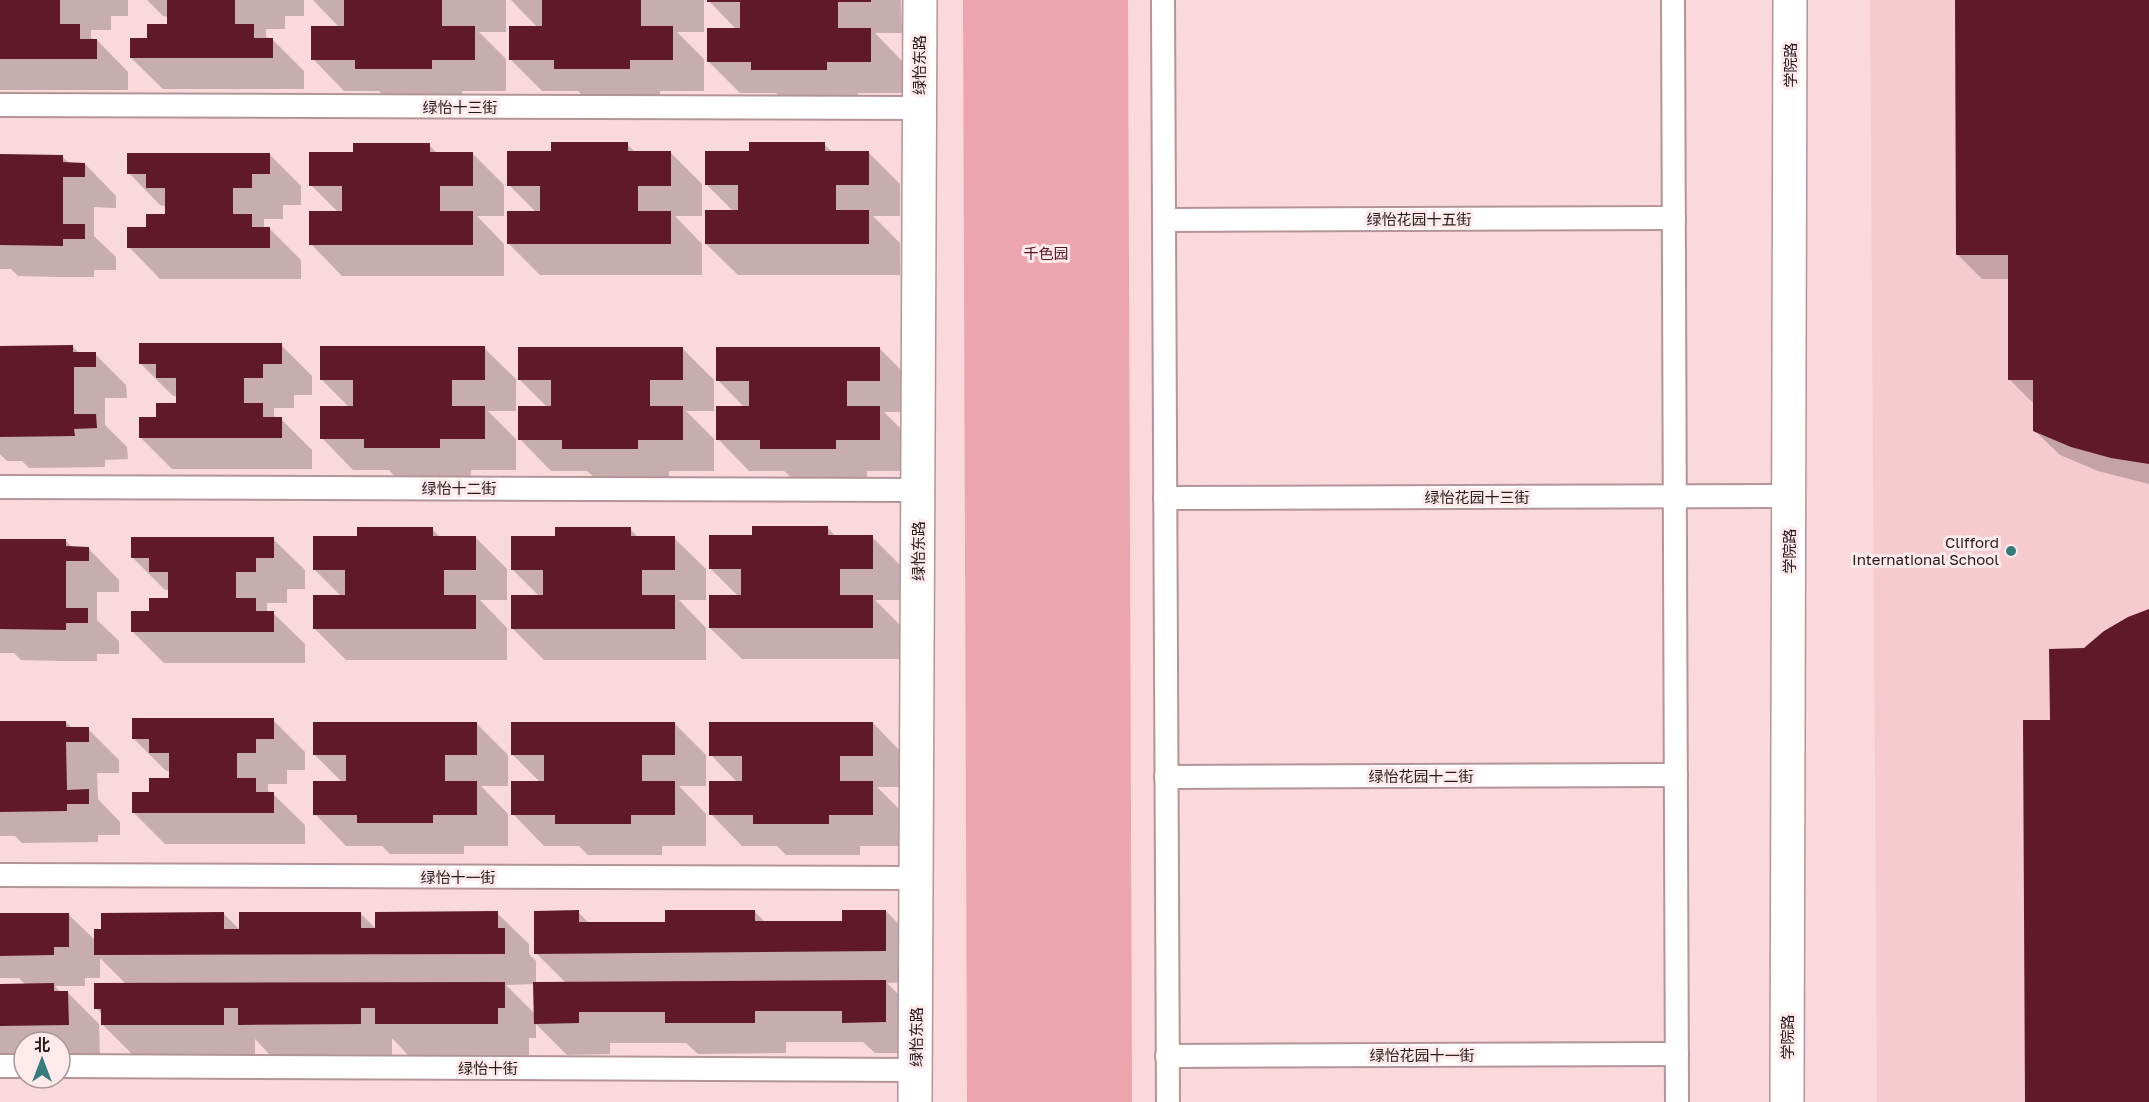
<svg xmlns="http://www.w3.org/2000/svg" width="2149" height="1102" font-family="'Golos Text','Noto Sans SC',sans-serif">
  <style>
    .built { fill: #f5cbcf }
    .green { fill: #eca5ad }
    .shadow { fill: #0003; fill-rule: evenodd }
    .building { fill: #5f1928 }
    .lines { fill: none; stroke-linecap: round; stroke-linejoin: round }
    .service-casing { stroke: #b39497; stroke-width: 26 }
    .minor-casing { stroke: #b39497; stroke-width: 36 }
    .service { stroke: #fff; stroke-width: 22 }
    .minor { stroke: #fff; stroke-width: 33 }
    .poi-dot { fill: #347d7a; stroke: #feeaeb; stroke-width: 2 }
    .labels { text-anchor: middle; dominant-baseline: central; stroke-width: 6; stroke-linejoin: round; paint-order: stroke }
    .street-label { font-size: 15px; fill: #261a1c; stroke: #feeaeb }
    .park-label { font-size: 15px; fill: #591022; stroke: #feeaeb }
    .poi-label { font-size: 15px; fill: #261a1c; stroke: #feeaeb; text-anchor: end }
  </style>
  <rect width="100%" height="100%" fill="#fad9dc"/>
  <polygon class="built" points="1870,0 2149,0 2149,1102 1877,1102"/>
  <polygon class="green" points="963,0 1128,0 1132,1102 967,1102"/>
  <g class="shadow">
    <polygon points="0,0 128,0 128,16 111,16 111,30 91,30 91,38 97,40 128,72 128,90 0,90"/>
    <polygon points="147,0 304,0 304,16 285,16 285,29 266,29 266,37 272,39 304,71 304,89 163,89 131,58 149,39 169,25 169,17 163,16"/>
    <polygon points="313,0 506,0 506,32 479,32 506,59 506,91 462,91 462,100 388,100 379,91 344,91 313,59 340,28"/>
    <polygon points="511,0 704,0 704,32 677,32 704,59 704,91 660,91 660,100 587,100 578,91 542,91 511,60 538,28"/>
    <polygon points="708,0 901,0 902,33 875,33 902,61 902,93 858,93 858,101 784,101 776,93 740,93 708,61 736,29"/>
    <polygon points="1956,0 2149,0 2149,484 2098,471 2060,455 2034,430 2034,404 2010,380 2009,279 1982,279 1957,254"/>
    <polygon points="627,144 636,153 671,153 702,184 702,216 675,216 702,244 702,275 540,275 509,244 536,212 509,185 553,153"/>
    <polygon points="824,144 833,153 869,153 900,184 900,216 873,216 900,243 900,275 738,275 706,244 734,212 706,184 751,153"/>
    <polygon points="429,145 438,154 473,154 504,185 504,216 477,216 504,244 504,276 342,276 311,244 338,212 311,185 355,154"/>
    <polygon points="270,155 301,186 301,205 283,205 283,219 264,219 264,227 270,229 301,260 301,279 160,279 129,247 147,229 167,215 167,207 160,205 129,173"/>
    <polygon points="0,156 63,157 70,164 85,164 116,196 116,208 94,207 94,236 116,257 116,270 94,270 94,277 55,277 18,276 11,269 0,269"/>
    <polygon points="281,345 312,376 312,395 294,395 294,408 274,408 274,416 281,419 312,450 312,469 172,469 140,437 158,419 177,404 177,397 172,395 140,363"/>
    <polygon points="0,347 73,347 80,354 95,354 126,385 127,398 105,398 105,425 127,447 128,459 105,460 105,467 29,468 22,461 7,461 0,454"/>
    <polygon points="484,348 516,379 516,411 488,411 516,439 516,470 471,470 471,479 397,479 389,470 353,470 322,438 349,407 322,380"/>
    <polygon points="682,348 714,380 714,411 686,411 714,439 714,471 669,471 669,479 596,479 587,471 551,471 520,439 547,407 520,380"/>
    <polygon points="879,348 911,380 911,412 884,412 911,439 911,471 867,471 867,479 793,479 784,471 749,471 718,439 745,408 718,380"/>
    <polygon points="828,528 836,537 872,537 903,568 903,600 875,600 903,628 903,659 742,659 710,628 738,596 710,568 754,537"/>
    <polygon points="432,529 441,538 476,538 507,569 507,600 480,600 507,628 507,660 346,660 314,628 341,596 314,569 358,538"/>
    <polygon points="630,529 639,538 674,538 706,569 706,600 679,600 706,628 706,660 544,660 512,628 539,596 512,569 556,538"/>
    <polygon points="273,539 305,570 305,589 287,589 287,603 267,603 267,611 273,613 305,644 305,663 164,663 132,631 150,613 170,599 170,591 164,589 132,557"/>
    <polygon points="0,540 66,541 73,548 88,548 119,580 119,592 97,592 97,620 119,641 119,654 97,654 97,661 59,661 21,660 14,653 0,653"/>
    <polygon points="273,720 305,752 305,770 287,770 287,784 268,784 268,791 273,794 305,825 305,844 165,844 133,812 151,794 170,779 170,772 165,770 133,738"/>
    <polygon points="0,722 66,722 73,729 88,729 119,760 119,773 97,773 98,799 120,822 120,835 98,835 98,842 22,843 15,836 0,836"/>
    <polygon points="476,723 508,755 508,786 481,786 508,814 508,846 464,846 464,854 390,854 382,846 346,846 315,814 342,782 315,755"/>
    <polygon points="674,723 706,755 706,786 679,786 706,814 706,846 662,846 662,855 588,855 579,846 544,846 513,814 540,782 513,755"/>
    <polygon points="873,723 904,755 904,787 877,787 904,814 904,846 860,846 860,855 786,855 777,846 742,846 711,814 738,783 711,755"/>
    <path d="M754,911L766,923H843L886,911L917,943V982L887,983L917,1013V1053H875L863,1042H786V1053L698,1054L686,1043H610V1054L567,1055L536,1024V1038H529V1055H408L392,1038V1055L271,1056L255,1039V1056H134L103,1025V1015L96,1008L126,984L100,958V978H85V986H55L61,993H68L99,1024L100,1056H60V1042H24V1057H0V985H26L19,978H0V914H68L96,941L223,913L240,930L360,913L377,930L497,913L529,944V954L536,961V983H566L536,953L578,912L590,924H666ZM535,984V1014L506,985Z"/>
  </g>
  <g class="building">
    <polygon points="0,0 60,0 60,24 80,24 80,39 97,39 97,59 0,59"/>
    <polygon points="167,0 235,0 235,24 254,24 254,38 273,38 273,58 130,58 130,38 147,38 147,24 167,24"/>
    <polygon points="344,0 442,0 442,26 475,26 475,60 432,60 432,69 355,69 355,60 311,60 311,26 344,26"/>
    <polygon points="542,0 641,0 641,26 673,26 673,60 630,60 630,69 554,69 554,60 509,60 509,26 542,26"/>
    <polygon points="707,0 871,0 871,2 838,2 838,28 871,28 871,62 827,62 827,70 751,70 751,62 707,62 707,28 740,28 740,2 707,2"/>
    <polygon points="1955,0 2149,0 2149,464 2111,458 2071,447 2033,431 2033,380 2008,380 2008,255 1956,255"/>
    <polygon points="551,142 628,142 628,151 671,151 671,186 638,186 638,211 671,211 671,244 507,244 507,211 540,211 540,186 507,186 507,151 551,151"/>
    <polygon points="749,142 825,142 825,151 869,151 869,185 836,185 836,210 869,210 869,244 705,244 705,210 738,210 738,185 705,185 705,151 749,151"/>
    <polygon points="353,143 430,143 430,152 473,152 473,186 440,186 440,211 473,211 473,245 309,245 309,211 342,211 342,186 309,186 309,152 353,152"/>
    <polygon points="127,153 270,153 270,174 252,174 252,188 233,188 233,214 252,214 252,227 270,227 270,248 127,248 127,227 146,227 146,214 165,214 165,188 146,188 146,174 127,174"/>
    <polygon points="0,154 63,155 63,162 85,163 85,177 63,177 63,224 85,224 85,239 63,239 63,246 0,245"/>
    <polygon points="139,343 282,343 282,364 263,364 263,378 244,378 244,403 263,403 263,417 282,417 282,438 139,438 139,417 156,417 156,403 176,403 176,378 156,378 156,364 139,364"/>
    <polygon points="73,345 73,352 96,352 96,367 74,367 74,414 96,414 97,428 74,429 75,436 0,437 0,346"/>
    <polygon points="320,346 485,346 485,380 452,380 452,406 485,406 485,439 440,439 440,448 364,448 364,439 320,439 320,406 353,406 353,380 320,380"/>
    <polygon points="518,347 683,347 683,380 650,380 650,406 683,406 683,440 638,440 638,449 562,449 562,440 518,440 518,406 551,406 551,380 518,380"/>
    <polygon points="716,347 880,347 880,381 847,381 847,406 880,406 880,440 836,440 836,449 760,449 760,440 716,440 716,406 749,406 749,381 716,381"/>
    <polygon points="752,526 828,526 828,535 873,535 873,569 840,569 840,595 873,595 873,628 709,628 709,595 741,595 741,569 709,569 709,535 752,535"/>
    <polygon points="357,527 433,527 433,536 476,536 476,570 444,570 444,595 476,595 476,629 313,629 313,595 345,595 345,570 313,570 313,536 357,536"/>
    <polygon points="555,527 631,527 631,536 675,536 675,570 642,570 642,595 675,595 675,629 511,629 511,595 543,595 543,570 511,570 511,536 555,536"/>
    <polygon points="131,537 274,537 274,558 256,558 256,572 236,572 236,598 256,598 256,611 274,611 274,632 131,632 131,611 149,611 149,598 168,598 168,572 149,572 149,558 131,558"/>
    <polygon points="0,539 66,539 66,546 89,547 89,561 66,561 66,608 88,608 88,623 66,623 66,630 0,629"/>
    <polygon points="2149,609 2149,1102 2025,1102 2023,720 2050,720 2049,649 2084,648 2104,631 2128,617"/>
    <polygon points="132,718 274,718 274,739 256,739 256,753 237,753 237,778 256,778 256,792 274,792 274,813 132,813 132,792 149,792 149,778 169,778 169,753 149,753 149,739 132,739"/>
    <polygon points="0,721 66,721 66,727 89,727 89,742 66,742 67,790 89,789 89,804 67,804 67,811 0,812"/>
    <polygon points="313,722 477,722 477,755 445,755 445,781 477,781 477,815 433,815 433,823 357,823 357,815 313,815 313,781 346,781 346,755 313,755"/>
    <polygon points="511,722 675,722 675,755 642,755 642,781 675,781 675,815 631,815 631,824 555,824 555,815 511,815 511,781 544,781 544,755 511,755"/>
    <polygon points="709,722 873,722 873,756 840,756 840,781 873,781 873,815 829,815 829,824 753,824 753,815 709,815 709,781 742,781 742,756 709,756"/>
    <polygon points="579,910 579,922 665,922 665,910 755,910 755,921 842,921 842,910 886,910 886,951 534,954 534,911"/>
    <polygon points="498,911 498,928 505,928 505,954 94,955 94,929 101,929 101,913 224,912 224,929 239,929 239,912 361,912 361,928 375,928 375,912"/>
    <polygon points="0,913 69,913 69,947 54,947 54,955 0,956"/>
    <polygon points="886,980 886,1022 842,1023 842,1011 755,1011 755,1023 665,1023 665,1012 579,1012 579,1023 534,1024 533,982"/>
    <polygon points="505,982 505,1008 498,1008 498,1024 375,1024 375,1008 361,1008 361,1024 238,1025 238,1008 224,1008 224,1025 101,1025 101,1009 94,1009 94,983"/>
    <polygon points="54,983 54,991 68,991 69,1025 0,1026 0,984"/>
  </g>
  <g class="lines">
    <g class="service-casing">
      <g id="service">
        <polyline points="1163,0 1168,1102"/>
        <polyline points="1673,0 1677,1102"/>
        <polyline points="0,105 919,108"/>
        <polyline points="1164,220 1674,218"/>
        <polyline points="0,487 918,490"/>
        <polyline points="1165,498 1789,496"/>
        <polyline points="1166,777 1676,775"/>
        <polyline points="0,875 917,878"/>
        <polyline points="1167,1056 1677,1054"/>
        <polyline points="0,1066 24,1066"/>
        <polyline points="60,1066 916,1070"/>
      </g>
    </g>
    <g class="minor-casing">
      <g id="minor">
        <polyline points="915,1102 920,0"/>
        <polyline points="1787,1102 1790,0"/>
      </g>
    </g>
    <use href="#service" class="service"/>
    <use href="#minor" class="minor"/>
  </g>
  <circle class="poi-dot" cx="2011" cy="551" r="6"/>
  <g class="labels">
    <g class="street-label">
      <text transform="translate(919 65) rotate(-90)">绿怡东路</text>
      <text transform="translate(1790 65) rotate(-90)">学院路</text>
      <text x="460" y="107">绿怡十三街</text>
      <text x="1419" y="219">绿怡花园十五街</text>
      <text x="459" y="488">绿怡十二街</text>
      <text x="1477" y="497">绿怡花园十三街</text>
      <text transform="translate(918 551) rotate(-90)">绿怡东路</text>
      <text transform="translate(1789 551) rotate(-90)">学院路</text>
      <text x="1421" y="776">绿怡花园十二街</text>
      <text x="458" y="877">绿怡十一街</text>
      <text transform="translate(916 1037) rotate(-90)">绿怡东路</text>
      <text transform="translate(1787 1037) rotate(-90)">学院路</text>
      <text x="1422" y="1055">绿怡花园十一街</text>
      <text x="488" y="1068">绿怡十街</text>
    </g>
    <g class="park-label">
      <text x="1046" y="253">千色园</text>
    </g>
    <g class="poi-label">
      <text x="1999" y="542">Clifford<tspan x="1999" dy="17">International School</tspan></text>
    </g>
  </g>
  <g transform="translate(42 1060)"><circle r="28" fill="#feeaeb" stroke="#a89798" stroke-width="1.5"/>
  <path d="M0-4.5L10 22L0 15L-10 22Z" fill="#347d7a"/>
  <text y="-9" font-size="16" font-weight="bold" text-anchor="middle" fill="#261a1c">北</text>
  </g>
</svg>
